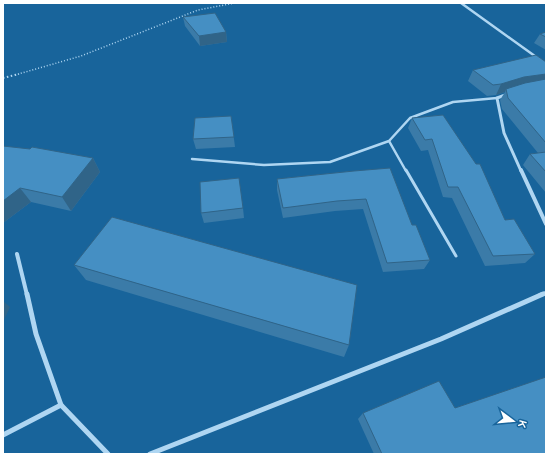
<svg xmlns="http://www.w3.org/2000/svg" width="549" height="457" font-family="Quicksand,sans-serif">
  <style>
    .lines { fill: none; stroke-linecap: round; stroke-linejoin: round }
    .path-far1 { stroke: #afd6f2; stroke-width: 1.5; stroke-dasharray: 1 2; stroke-linecap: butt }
    .path { stroke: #afd6f2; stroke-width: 2; stroke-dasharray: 1.5 2.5; stroke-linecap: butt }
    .service-far1 { stroke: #afd6f2; stroke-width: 2.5 }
    .service { stroke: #afd6f2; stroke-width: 3 }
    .minor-far3 { stroke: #afd6f2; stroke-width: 2.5 }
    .minor-far2 { stroke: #afd6f2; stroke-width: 3 }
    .minor-far1 { stroke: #afd6f2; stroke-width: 4 }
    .minor { stroke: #afd6f2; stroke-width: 5 }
    .wall { fill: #3b7ba8 }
    .shaded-wall { fill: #306488 }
    .building { fill: #458fc3; stroke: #306488 }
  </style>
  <rect width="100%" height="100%" fill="#18649b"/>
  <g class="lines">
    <polyline class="path-far1" points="15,75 81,56 198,10 235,3"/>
    <polyline class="path" points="3,78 19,74"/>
    <g class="service-far1">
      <polyline points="389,141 406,171"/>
      <polyline points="192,159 264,165 330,162 389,141 410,118 453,102 497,98"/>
    </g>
    <polyline class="service" points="406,170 456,256"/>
    <polyline class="minor-far3" points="461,3 546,64"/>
    <polyline class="minor-far2" points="508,94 497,98 504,133 521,171"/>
    <g class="minor-far1">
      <polyline points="521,170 546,224"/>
      <polyline points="17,254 27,295"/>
      <polyline points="540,295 546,293"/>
    </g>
    <g class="minor">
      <polyline points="27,294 36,334 61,405 108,454"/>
      <polyline points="3,435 61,405"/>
      <polyline points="150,454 441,339 543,294"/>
    </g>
  </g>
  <g class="wall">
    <polygon points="183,17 226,32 227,42 200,46 185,26"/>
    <polygon points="546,32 546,50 534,43 540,34"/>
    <polygon points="546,62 546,193 523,165 530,154 538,153 502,109 500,100 505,92 496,95 487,96 468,81 473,70"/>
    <polygon points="443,115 505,220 535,254 525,263 485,266 452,198 443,197 428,150 421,151 408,128 412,118"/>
    <polygon points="231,116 235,147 196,149 193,139"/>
    <polygon points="30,149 93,158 100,172 71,211 31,202 3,223"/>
    <polygon points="354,171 412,225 430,260 424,269 383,272 363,209 335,211 283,218 277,190 277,179"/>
    <polygon points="243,208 244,218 204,223 201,213"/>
    <polygon points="74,265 349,345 344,357 86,280"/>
    <polygon points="455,408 546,454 374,454 358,419 363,413"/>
  </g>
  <g class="shaded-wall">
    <polygon points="226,32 227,42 200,46 199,36"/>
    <polygon points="546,74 546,84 506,89 505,92 496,95 501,84 524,77"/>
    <polygon points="93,158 100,172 71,211 62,197"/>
    <polygon points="20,188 31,202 3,223 3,201"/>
    <polygon points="3,301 10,307 3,322"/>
  </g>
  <g class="building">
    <polygon points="215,13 226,32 199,36 183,17"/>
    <polygon points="546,32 546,37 540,34"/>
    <polygon points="536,55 546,62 546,74 524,77 501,84 493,85 473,70"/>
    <polygon points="546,79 546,143 508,98 506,89 525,83"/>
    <polygon points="443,115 476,164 480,164 505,220 514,219 535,254 493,256 458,187 448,187 432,139 425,140 412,118"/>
    <polygon points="231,116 234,137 193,139 195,118"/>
    <polygon points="3,146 30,149 32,147 93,158 62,197 20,188 3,201"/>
    <polygon points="546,152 546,172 530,154"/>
    <polygon points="390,168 412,225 416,225 430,260 387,263 366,199 337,201 283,208 277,179 354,171"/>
    <polygon points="239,178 243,208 201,213 200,182"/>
    <polygon points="112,217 357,285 349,345 74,265"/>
    <polygon points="546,377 546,454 382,454 363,413 439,381 455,408"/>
  </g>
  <rect width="549" height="457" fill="none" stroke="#ffffff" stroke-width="8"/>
  <g transform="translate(513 421) rotate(106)" stroke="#18649b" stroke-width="3" paint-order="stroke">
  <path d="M0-3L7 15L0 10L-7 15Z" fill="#ffffff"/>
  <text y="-6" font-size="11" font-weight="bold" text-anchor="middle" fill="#ffffff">K</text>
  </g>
</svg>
